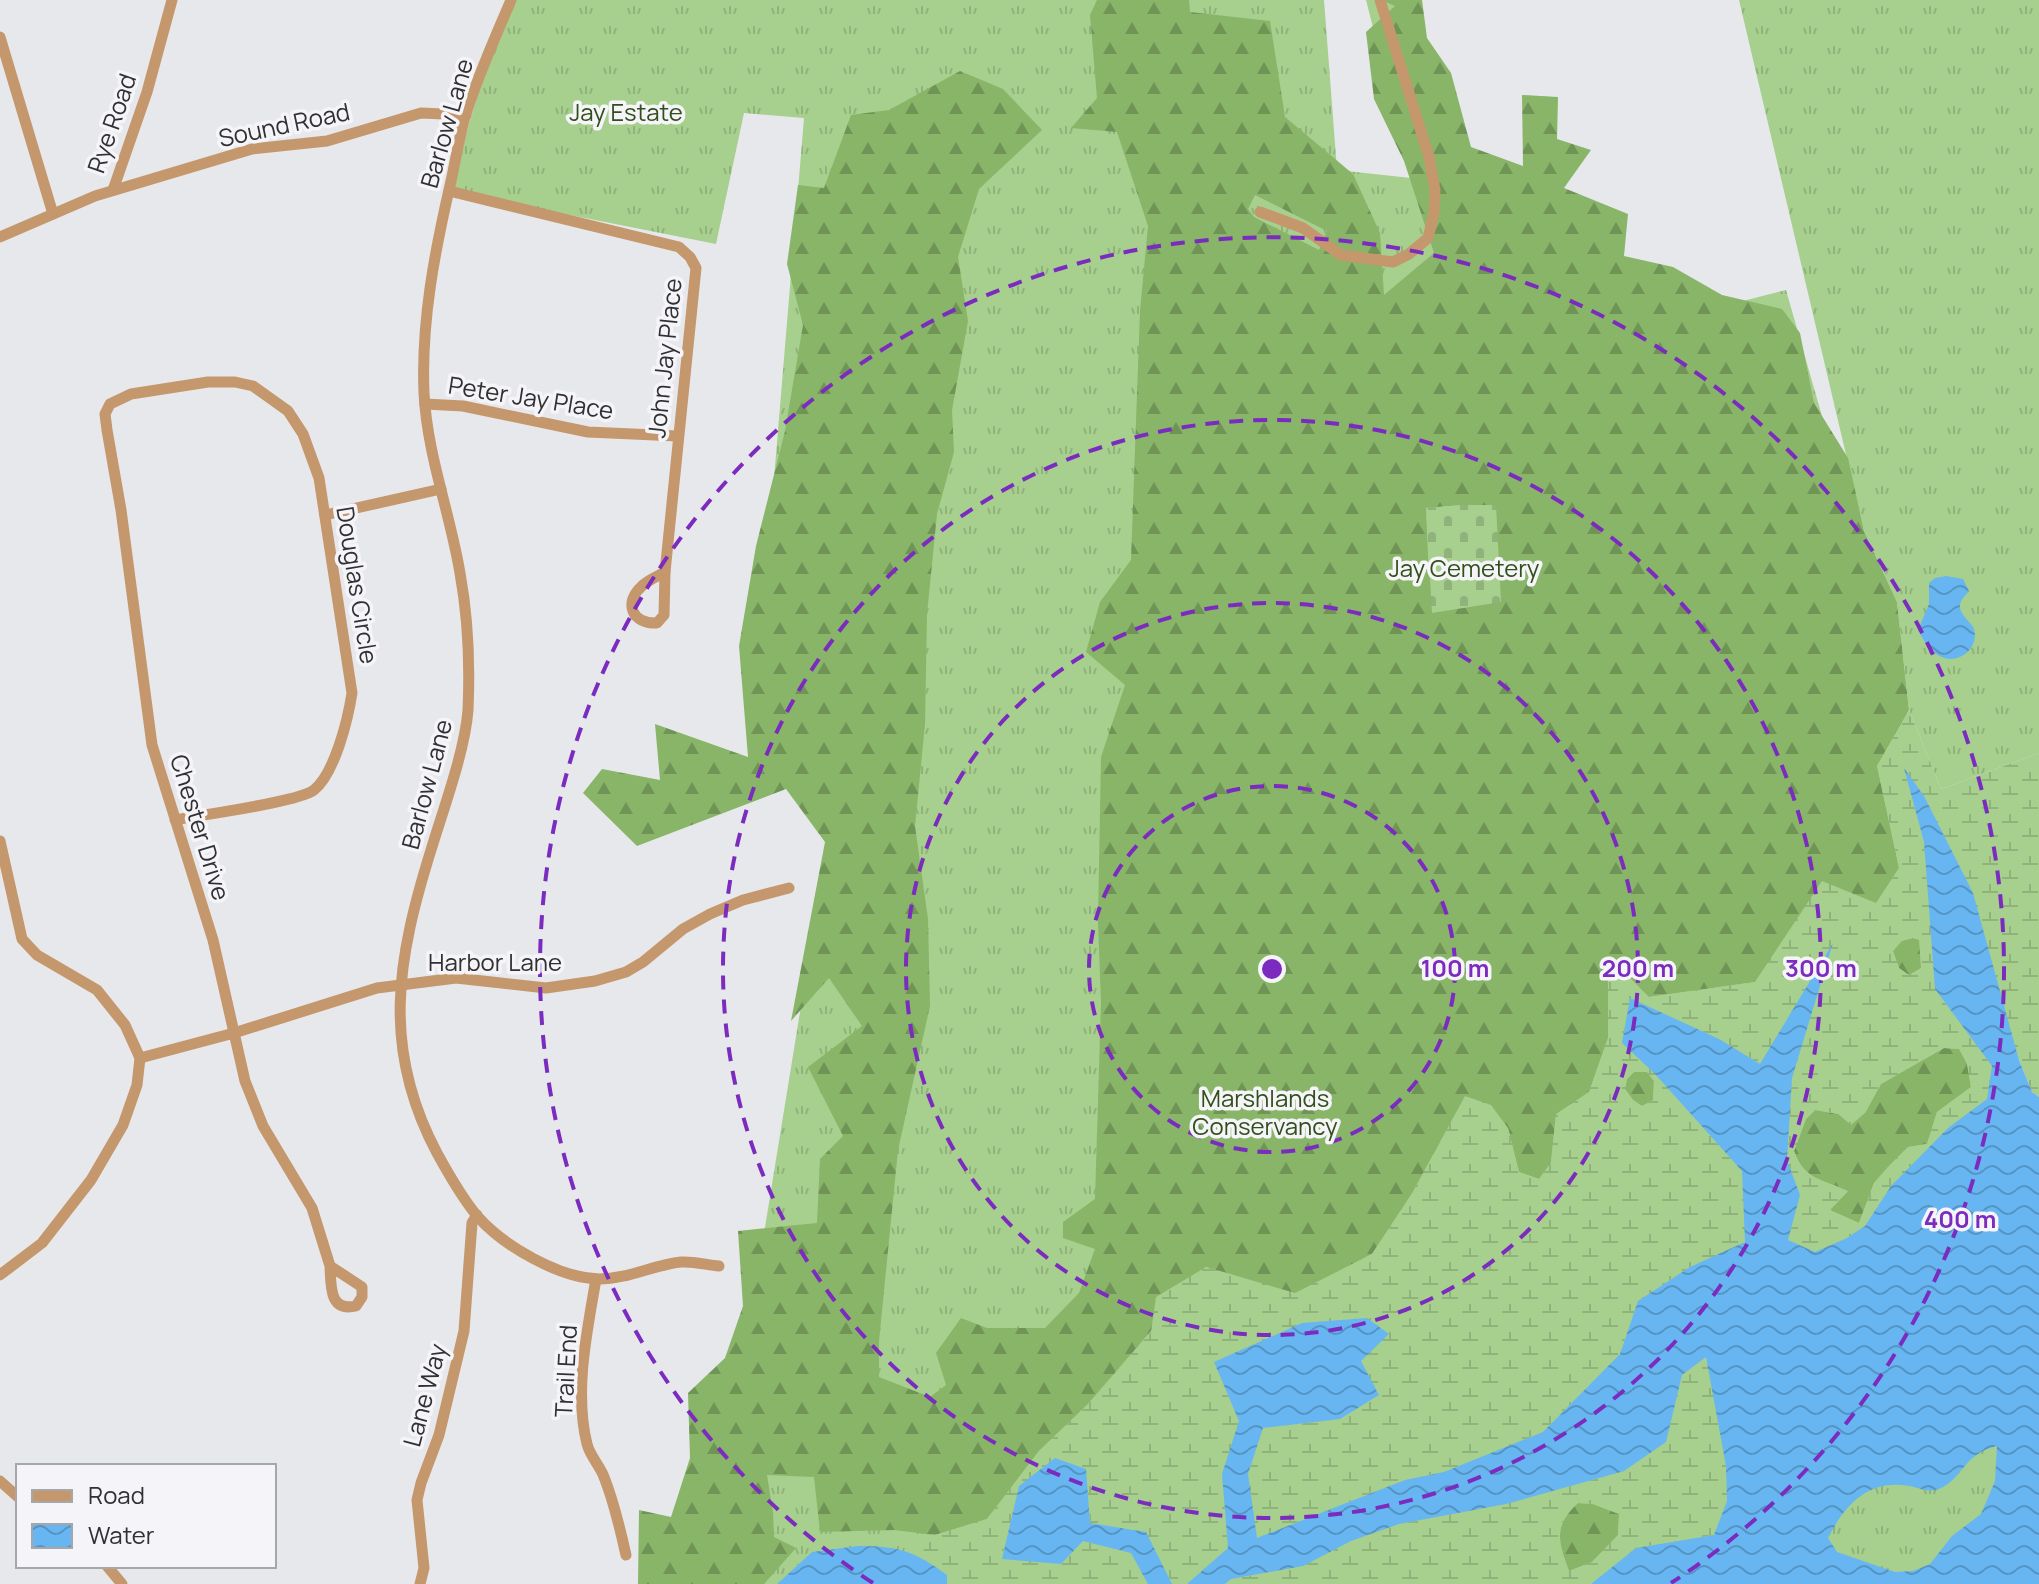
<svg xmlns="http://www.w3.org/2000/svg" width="2039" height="1584" font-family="Manrope,sans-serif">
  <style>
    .grass { fill: url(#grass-tufts) }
    .forest { fill: url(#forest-firs); fill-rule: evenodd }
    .wetland { fill: url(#wetland-marsh); fill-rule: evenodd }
    .cemetery { fill: url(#cemetery-stones) }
    .water { fill: url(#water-waves); fill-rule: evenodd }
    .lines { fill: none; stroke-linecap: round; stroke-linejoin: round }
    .street { stroke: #c5976d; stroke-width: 11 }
    .ring { fill: none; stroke: #7b2cbf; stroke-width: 4; stroke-dasharray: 14 10 }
    .labels { text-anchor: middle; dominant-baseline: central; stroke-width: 7; stroke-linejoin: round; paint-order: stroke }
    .park-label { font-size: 24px; fill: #314f1a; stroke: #f5f5f9 }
    .street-label { font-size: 24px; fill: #313132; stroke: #f5f5f9 }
    .centre { fill: #7b2cbf; stroke: #f5f5f9; stroke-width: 4 }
    .ring-label { font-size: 24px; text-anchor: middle; font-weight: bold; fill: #7b2cbf; stroke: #f5f5f9; stroke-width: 7; stroke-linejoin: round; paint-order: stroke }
  </style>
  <defs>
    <pattern id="grass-tufts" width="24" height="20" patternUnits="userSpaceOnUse" patternTransform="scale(2)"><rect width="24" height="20" fill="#a7cf8e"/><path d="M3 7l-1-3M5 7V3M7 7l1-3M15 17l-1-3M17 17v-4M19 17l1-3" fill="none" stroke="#90b27b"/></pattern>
    <pattern id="forest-firs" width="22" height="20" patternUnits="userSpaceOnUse" patternTransform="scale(2)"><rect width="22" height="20" fill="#88b568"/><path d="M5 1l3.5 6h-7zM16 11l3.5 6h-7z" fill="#709456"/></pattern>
    <pattern id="wetland-marsh" width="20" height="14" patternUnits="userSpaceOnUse" patternTransform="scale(2)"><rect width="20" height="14" fill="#a7cf8e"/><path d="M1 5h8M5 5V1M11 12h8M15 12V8" fill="none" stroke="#90b27b"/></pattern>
    <pattern id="cemetery-stones" width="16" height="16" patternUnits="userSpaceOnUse" patternTransform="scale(2)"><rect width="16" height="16" fill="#a7cf8e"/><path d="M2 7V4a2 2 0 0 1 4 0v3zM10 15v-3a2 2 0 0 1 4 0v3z" fill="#90b27b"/></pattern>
    <pattern id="water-waves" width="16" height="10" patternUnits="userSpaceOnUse" patternTransform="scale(2)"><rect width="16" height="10" fill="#67b6f1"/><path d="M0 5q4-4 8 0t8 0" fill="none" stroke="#5595c4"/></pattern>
  </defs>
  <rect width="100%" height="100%" fill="#e7e8eb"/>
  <g class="grass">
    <polygon points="506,0 1324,0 1337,170 1411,178 1366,0 1404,0 1530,488 1380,365 1554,651 1515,359 1786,290 2039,1176 2039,1403 1967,1550 1923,1584 707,1584 834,803 762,623 804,118 744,113 716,244 449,191"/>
    <polygon points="1739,0 2039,0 2039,753 1941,789 1909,710 1897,602 1864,531"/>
  </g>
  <g class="forest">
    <path d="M1097,0H1189L1190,12L1270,21L1285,117L1353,174L1380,233L1384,295L1434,253L1404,161L1374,99L1366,32L1395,6L1381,0H1422L1427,38L1451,73L1471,147L1523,166L1522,95L1558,97L1557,139L1591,150L1564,188L1628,214L1624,256L1673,267L1722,295L1782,309L1800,333L1814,403L1848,458L1864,531L1897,602L1909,710L1877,766L1899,868L1876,904L1783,941L1755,982L1648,997L1629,977L1609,979L1608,1038L1589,1092L1556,1115L1551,1162L1539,1179L1519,1172L1508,1128L1411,1195L1372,1254L1295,1294L1206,1267L1088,1404L1039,1451L987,1519L935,1535L894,1530L820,1532L814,1477L767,1475L773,1512L774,1537L796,1548L764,1584H638L639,1510L671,1517L690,1458L688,1393L725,1358L743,1306L738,1231L817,1223L820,1159L843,1136L808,1067L862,1026L829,978L791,1021L825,842L786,789L637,846L583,793L602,769L660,780L655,724L748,757L739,646L756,546L785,431L803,325L787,264L798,185L824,188L851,115L889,110L960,71L1003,89L1042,130L979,189L958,257L968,321L952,410L954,452L937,514L927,614L925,724L915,826L928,919L930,1006L898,1150L879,1341V1377L930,1397L946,1385L936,1353L961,1318L987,1328H1045L1079,1293L1095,1249L1063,1238V1222L1095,1199L1101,1003L1098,921L1101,757L1125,685L1086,652L1100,602L1131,560L1140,311L1148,226L1117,132L1071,128L1097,98L1090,15ZM1255,195L1327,231L1319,250L1254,217L1248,209ZM1462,505H1496L1429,578L1426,508Z"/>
    <polygon points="1913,938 1920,940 1921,968 1909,976 1899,968 1893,951 1901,941"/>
    <path d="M1944,1048L1959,1049L1967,1063L1971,1087L1937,1112L1927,1144L1908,1147L1888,1167L1874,1183L1859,1223L1830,1210L1847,1192C1822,1178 1805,1182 1794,1151L1806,1119L1815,1110L1838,1114L1865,1113L1881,1084Z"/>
    <polygon points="1634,1072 1647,1072 1654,1081 1653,1100 1642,1106 1633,1100 1625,1089 1627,1079"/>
    <path d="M1578,1503L1593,1504L1619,1514L1618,1535L1592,1562L1569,1571C1558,1541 1553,1526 1578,1503Z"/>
  </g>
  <g class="wetland">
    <path d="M1909,710L1941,789L2039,753V1097L2032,1092L2019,1060L1905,771L1924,842L1935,989L1992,1066L1987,1099L1948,1128L1891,1186L1865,1226L1847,1238L1815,1252L1788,1240L1800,1195L1787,1160L1792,1078L1831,947L1760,1064L1719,1039L1630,998L1622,1043L1655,1074L1742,1171L1746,1242L1690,1267L1638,1301L1620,1354L1543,1432L1444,1472L1404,1480L1256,1538L1248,1474L1263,1428L1340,1419L1361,1361L1388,1334L1214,1362L1239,1421L1222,1474L1228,1548L1187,1584H1172L1146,1532L1090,1523L1086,1469L1082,1541L1131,1553L1148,1584H777C787,1575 802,1556 815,1552C847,1541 888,1546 920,1555L935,1535L987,1519L1039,1451L1088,1404L1151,1332L1156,1297L1206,1267L1295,1293L1372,1254L1411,1195L1465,1096L1491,1105L1508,1128L1519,1172L1539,1179L1551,1162L1556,1114L1589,1092L1608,1038V978L1629,977L1649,997L1755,982L1822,881L1876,903L1899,868L1877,766ZM1913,938L1919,940L1921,968L1909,975L1899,968L1893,951L1902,941ZM1944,1048L1959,1049L1967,1064L1971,1087L1937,1112L1927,1144L1908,1147L1888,1167L1874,1183L1859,1223L1830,1210L1848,1191C1823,1179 1804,1180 1794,1151L1806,1119L1815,1110L1838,1114L1851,1125L1865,1113L1881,1084ZM1634,1072H1647L1654,1081L1653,1100L1642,1106L1633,1100L1625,1089L1627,1079Z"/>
    <path d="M1707,1356L1726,1466L1727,1501L1714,1535L1636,1548L1591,1584H1225L1230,1579L1303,1566L1351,1541L1399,1524L1506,1504L1624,1471L1666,1442L1682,1375ZM1578,1503L1593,1504L1619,1514L1618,1535L1592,1562L1569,1571C1558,1541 1553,1526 1578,1503Z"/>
  </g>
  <polygon class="cemetery" points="1462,505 1496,505 1501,602 1432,613 1426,508"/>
  <g class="water">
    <path d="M1946,576L1963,579L1969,591C1965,596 1959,601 1960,608C1962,617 1971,622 1974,629C1980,650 1955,667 1938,655C1929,649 1923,640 1918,630L1929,604V583L1935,578Z"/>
    <path d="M1904,768L1924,796L1973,893L2019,1060L2032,1092L2039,1097V1584H1591L1636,1548L1714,1535L1727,1501L1726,1466L1706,1357L1682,1375L1666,1442L1624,1471L1506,1504L1399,1524L1351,1541L1303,1566L1231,1579L1225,1584H1187L1228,1548L1222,1474L1239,1421L1214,1362L1302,1323L1367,1318L1389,1334L1361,1361L1379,1395L1340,1419L1263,1428L1248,1474L1257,1538L1405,1480L1444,1472L1543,1432L1620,1354L1638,1301L1690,1267L1745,1242L1742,1171L1655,1074L1622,1043L1630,998L1719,1039L1760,1064L1833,943L1792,1078L1787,1160L1800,1195L1788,1240L1815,1252L1847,1238L1865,1226L1891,1186L1948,1128L1987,1099L1992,1066L1935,989L1924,842ZM1997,1446L1995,1481L1981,1514L1952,1536L1930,1564L1913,1571L1895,1572L1837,1552L1828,1538C1845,1505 1868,1479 1909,1486C1921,1488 1926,1493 1939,1489C1962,1480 1964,1453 1997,1446Z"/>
    <polygon points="1055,1458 1086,1469 1090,1523 1146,1532 1172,1584 1148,1584 1131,1553 1083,1541 1061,1564 1002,1559 1019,1486"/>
    <path d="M858,1546C899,1546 914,1551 947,1575V1584H777L812,1552Z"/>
  </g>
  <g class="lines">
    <g class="street">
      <path d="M511,0C495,38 478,75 466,114C459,136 456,159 451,181C435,250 421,321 424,393C427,454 450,513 460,573C468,617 470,665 468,710C465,751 443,810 431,850C397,959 381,1048 437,1153C449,1175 462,1198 478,1217C504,1246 559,1278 599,1279C628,1279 653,1265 681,1262C693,1261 707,1265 719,1266"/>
      <polyline points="0,37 53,214"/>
      <polyline points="113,190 147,92 172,0"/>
      <polyline points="449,191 679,247 690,257 696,268 665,572"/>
      <polyline points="1260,212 1303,228 1341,255 1393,262 1409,254 1428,238 1434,213 1435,190 1429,157 1380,0"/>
      <polyline points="0,237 95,196 252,149 327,141 421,113 466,115"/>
      <polyline points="425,404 463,406 588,432 677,436"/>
      <polyline points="325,515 441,489"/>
      <path d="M665,572L664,615L657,623C632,624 623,603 642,586C648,580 658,576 665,572Z"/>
      <path d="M175,820C200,815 299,802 314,790C335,773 348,719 352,693L319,478L303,434L288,411L253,386L235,382H208L131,394L110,404L105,414L107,430L121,510L152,745L213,940L245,1081L263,1126L312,1208L330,1266L362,1287V1297L356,1306C329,1312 331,1286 330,1266"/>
      <polyline points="0,841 22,939 37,955 97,990 125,1025 140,1058 137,1085 123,1125 91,1180 42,1243 0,1275"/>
      <polyline points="140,1058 234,1033 377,988 456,978 546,988 595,981 626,972 643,962 683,929 710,914 743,900 789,888"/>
      <path d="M596,1279C587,1332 574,1391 587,1444C590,1456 600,1466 604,1477C614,1502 620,1528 626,1555"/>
      <polyline points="0,1481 18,1497"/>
      <polyline points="107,1566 122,1584"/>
      <polyline points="420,1584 424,1568 417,1500 421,1483 439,1435 464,1331 472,1223 477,1215"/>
    </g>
  </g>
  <g class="ring">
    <circle cx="1272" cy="969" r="183"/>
    <circle cx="1272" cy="969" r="366"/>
    <circle cx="1272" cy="969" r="549"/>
    <path d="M873 1583A732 732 0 1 1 1671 1583"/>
  </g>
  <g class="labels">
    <g class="park-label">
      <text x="626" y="111">Jay Estate</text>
      <text x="1464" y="567">Jay Cemetery</text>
      <text x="1265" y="1097">Marshlands<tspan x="1265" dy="28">Conservancy</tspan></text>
    </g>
    <g class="street-label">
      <text transform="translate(111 123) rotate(-71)">Rye Road</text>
      <text transform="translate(446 123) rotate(-74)">Barlow Lane</text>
      <text transform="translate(284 124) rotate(-12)">Sound Road</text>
      <text transform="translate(664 358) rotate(-84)">John Jay Place</text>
      <text transform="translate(531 397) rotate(9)">Peter Jay Place</text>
      <text transform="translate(358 585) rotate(81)">Douglas Circle</text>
      <text transform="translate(426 784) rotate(-75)">Barlow Lane</text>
      <text transform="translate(201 827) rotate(73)">Chester Drive</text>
      <text x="495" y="961">Harbor Lane</text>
      <text transform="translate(565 1371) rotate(-87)">Trail End</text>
      <text transform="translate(424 1395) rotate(-75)">Lane Way</text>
    </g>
  </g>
  <circle cx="1272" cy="969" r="12" class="centre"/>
  <g class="ring-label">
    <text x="1455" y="977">100 m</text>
    <text x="1638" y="977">200 m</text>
    <text x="1821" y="977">300 m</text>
    <text x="1960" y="1228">400 m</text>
  </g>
  <rect x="16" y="1464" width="260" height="104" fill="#f5f5f9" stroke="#a7a7a9" stroke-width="2"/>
  <rect x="32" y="1490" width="40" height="12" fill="#c5976d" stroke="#a7a7a9" stroke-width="2"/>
  <text x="88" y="1504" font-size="24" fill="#313132">Road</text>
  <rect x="32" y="1524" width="40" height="24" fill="url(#water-waves)" stroke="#a7a7a9" stroke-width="2"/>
  <text x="88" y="1544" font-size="24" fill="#313132">Water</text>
</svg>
